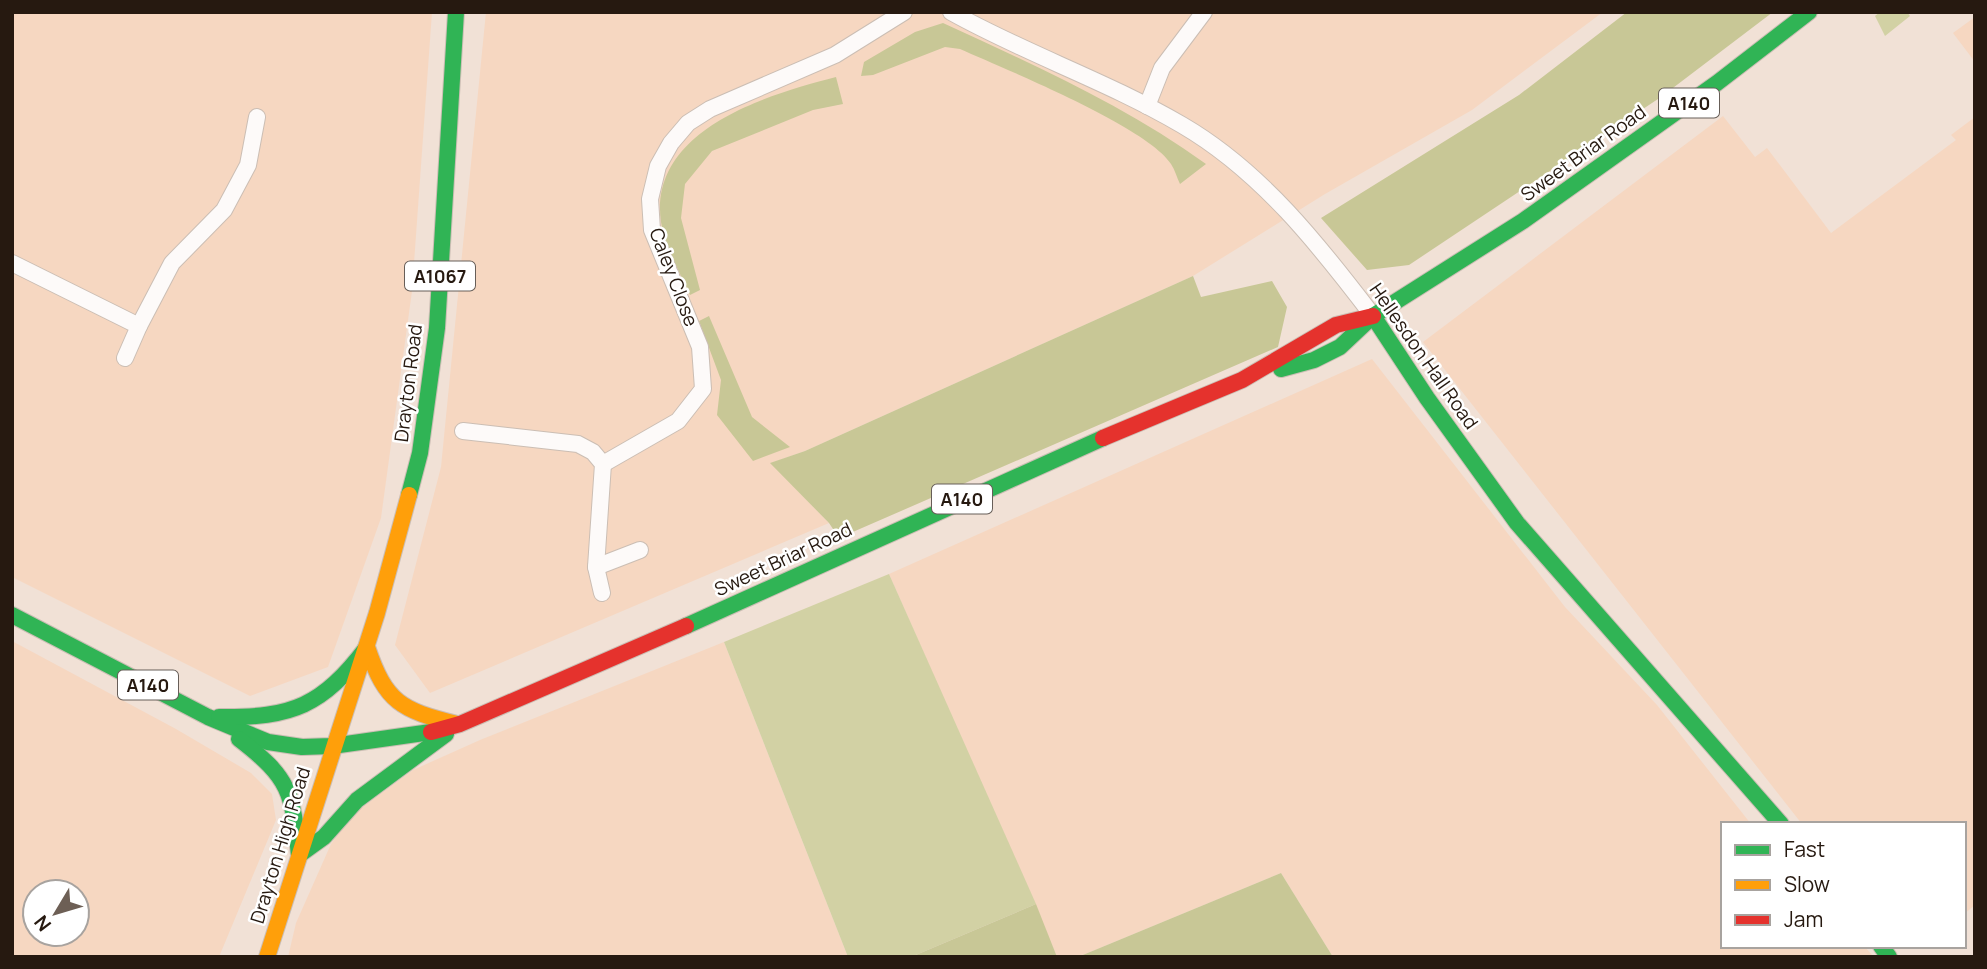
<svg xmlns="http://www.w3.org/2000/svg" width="1987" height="969" font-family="Manrope,sans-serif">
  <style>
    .built { fill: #f6d7c1; fill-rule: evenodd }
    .green { fill: #d2d1a4 }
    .forest { fill: #c8c796 }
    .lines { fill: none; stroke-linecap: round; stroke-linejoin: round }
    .street-casing { stroke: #cbbeb4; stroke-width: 18 }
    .fast-casing { stroke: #cbbeb4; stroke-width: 18 }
    .slow-casing { stroke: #cbbeb4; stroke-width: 18 }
    .jam-casing { stroke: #cbbeb4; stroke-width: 18 }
    .street { stroke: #fdfaf9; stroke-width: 16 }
    .fast { stroke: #30b455; stroke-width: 16 }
    .slow { stroke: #ff9f0a; stroke-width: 16 }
    .jam { stroke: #e5322d; stroke-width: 16 }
    .labels { text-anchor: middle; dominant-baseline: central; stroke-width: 5; stroke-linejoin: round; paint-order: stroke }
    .shield { fill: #fff; stroke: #675e58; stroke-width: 2 }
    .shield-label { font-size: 18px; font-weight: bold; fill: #261910 }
    .street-label { font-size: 19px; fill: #261910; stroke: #fff }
  </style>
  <rect width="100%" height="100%" fill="#f1e1d6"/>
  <g class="built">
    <polygon points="12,12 432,12 412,291 381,518 328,667 250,696 12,577"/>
    <polygon points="486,12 1603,12 1472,110 1325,194 1193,276 805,451 771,463 829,523 430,693 395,645 441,467"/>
    <polygon points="1975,17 1975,62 1953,33"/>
    <polygon points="1723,116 1755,157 1767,148 1831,233 1956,140 1951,135 1975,117 1975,905 1964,914 1964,824 1802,824 1423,342"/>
    <polygon points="1372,359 1565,607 1657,705 1751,824 1723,824 1723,946 1864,946 1874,957 1333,957 1281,873 1078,957 1057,957 889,574"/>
    <path d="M12,641L176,729L251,773L272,794L276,820L219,957H12ZM35,892H77V934H35Z"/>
    <polygon points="724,642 848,957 288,957 296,923 331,844 353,814 413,770 480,740"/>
  </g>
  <g class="green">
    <polygon points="1880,12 1907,12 1910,16 1885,36 1875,16"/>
    <polygon points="889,574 1036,904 911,957 848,957 724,642"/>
  </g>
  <g class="forest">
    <polygon points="1627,12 1773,12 1661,97 1409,265 1367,270 1321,218 1519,95"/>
    <path d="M943,23C1034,65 1124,105 1206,164L1180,184C1177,178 1175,170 1171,164C1148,127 1005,69 960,49L945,47L873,75L861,76L864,62L915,32Z"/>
    <path d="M836,77L843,104L813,110L712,151L685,184L681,218L700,290L690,295C678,268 660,240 660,209C660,126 770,94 836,77Z"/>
    <polygon points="1193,276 1201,297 1272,281 1287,307 1278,347 839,538 829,523 770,463 805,451"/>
    <polygon points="709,316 752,417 790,447 753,461 717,415 721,380 699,321"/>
    <polygon points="1281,873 1333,957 1078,957"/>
    <polygon points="1036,904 1057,957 911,957"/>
  </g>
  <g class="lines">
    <g class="street-casing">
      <g id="street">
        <path d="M951,12C1026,54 1107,81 1182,125C1261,171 1319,245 1373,316"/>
        <polyline points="1147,106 1162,68 1204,12"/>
        <polyline points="12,263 139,326 125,358"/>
        <polyline points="139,326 172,263 224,210 248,165 257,117"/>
        <polyline points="463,431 578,444 593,452 603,464 596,567 602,593"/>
        <polyline points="603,464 678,421 703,389 700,347 652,230 650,199 658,166 671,143 688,123 710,109 835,55 904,12"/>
        <polyline points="596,567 640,550"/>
      </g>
    </g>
    <g class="fast-casing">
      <g id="fast">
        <polyline points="1373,316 1427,398 1517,523 1781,824"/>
        <polyline points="1281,369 1314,360 1340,347 1373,316 1523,221 1717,83 1809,12"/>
        <polyline points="409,495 420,453 437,328 456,12"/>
        <polyline points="12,615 208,717 268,742 302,747 332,746 431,732"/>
        <polyline points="686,626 1103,438"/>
        <path d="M219,717C293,718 322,706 367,647"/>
        <path d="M239,739C291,779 292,792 299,855L324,837L357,800L446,734"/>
        <polyline points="1881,946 1889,957"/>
      </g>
    </g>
    <g class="slow-casing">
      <g id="slow">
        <path d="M367,647C386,703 401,710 457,724"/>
        <polyline points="267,957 377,613 409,495"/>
      </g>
    </g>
    <g class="jam-casing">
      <g id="jam">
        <polyline points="1103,438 1242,380 1336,325 1373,316"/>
        <polyline points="431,732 460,724 686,626"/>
      </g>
    </g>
    <use href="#street" class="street"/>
    <use href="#fast" class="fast"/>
    <use href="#slow" class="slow"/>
    <use href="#jam" class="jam"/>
  </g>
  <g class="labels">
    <g class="shield">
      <rect x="1659" y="88.5" width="60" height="29" rx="5"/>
      <rect x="405" y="261.5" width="70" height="29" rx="5"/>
      <rect x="932" y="484.5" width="60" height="29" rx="5"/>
      <rect x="118" y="670.5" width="60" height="29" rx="5"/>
    </g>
    <g class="shield-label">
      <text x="1689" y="103">A140</text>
      <text x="440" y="276">A1067</text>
      <text x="962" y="499">A140</text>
      <text x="148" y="685">A140</text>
    </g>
    <g class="street-label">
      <text transform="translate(1583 153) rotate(-36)">Sweet Briar Road</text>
      <text transform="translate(674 277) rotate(69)">Caley Close</text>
      <text transform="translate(1424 356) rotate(55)">Hellesdon Hall Road</text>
      <text transform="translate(408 383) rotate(-83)">Drayton Road</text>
      <text transform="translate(783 559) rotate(-25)">Sweet Briar Road</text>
      <text transform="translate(280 845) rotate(-73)">Drayton High Road</text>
    </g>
  </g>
  <rect width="1987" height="969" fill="none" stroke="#261910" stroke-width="28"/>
  <rect x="1721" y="822" width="245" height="126" fill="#ffffff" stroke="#a8a39f" stroke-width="2"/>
  <rect x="1735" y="845" width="35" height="10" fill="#30b455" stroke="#a8a39f" stroke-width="2"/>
  <text x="1784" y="857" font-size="21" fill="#261910">Fast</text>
  <rect x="1735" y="880" width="35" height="10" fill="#ff9f0a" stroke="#a8a39f" stroke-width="2"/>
  <text x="1784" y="892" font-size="21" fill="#261910">Slow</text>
  <rect x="1735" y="915" width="35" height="10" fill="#e5322d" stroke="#a8a39f" stroke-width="2"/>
  <text x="1784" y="927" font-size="21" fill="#261910">Jam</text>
  <g transform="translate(56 913) rotate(232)"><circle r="33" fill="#ffffff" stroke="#a8a39f" stroke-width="2"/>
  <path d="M0-5L12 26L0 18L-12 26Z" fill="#6d5f55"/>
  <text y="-10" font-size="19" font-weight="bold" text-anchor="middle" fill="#261910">N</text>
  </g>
</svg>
